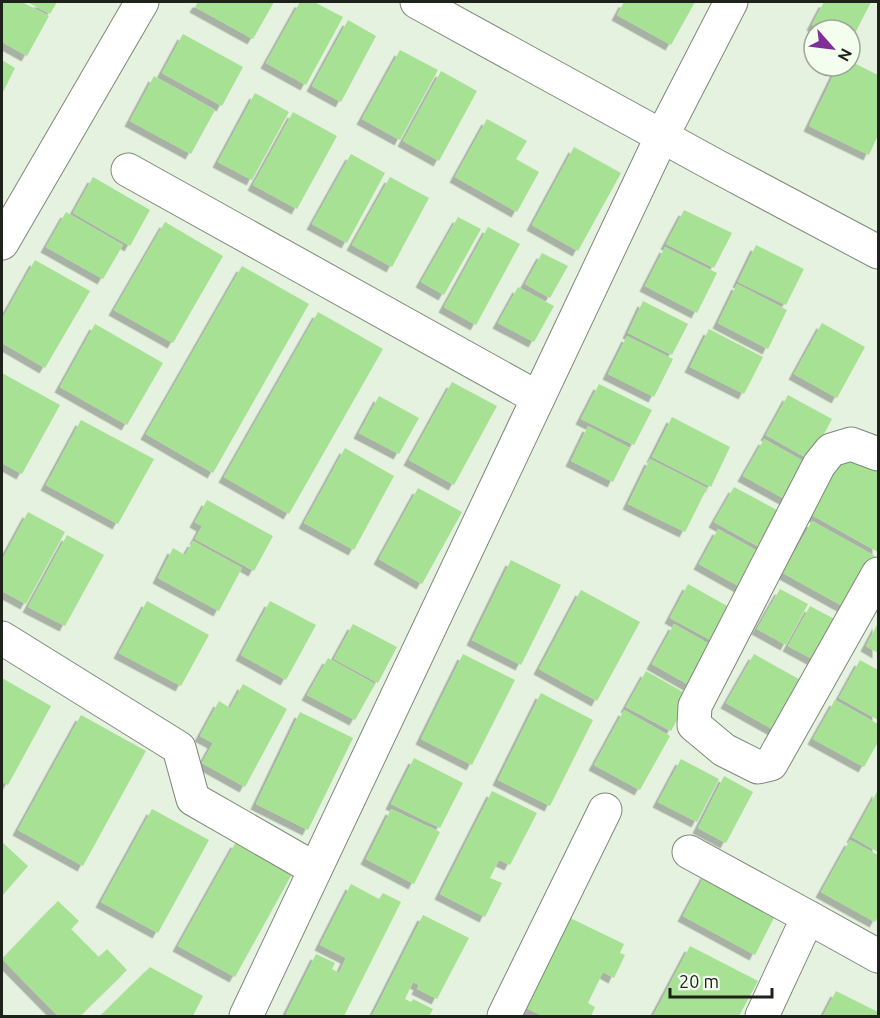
<svg xmlns="http://www.w3.org/2000/svg" width="880" height="1018" font-family="Ubuntu,sans-serif">
  <style>
    .building { fill: #a7e193; filter: url(#shadow) }
    .lines { fill: none; stroke-linecap: round; stroke-linejoin: round }
    .minor-casing { stroke: #7e8a79; stroke-width: 35 }
    .tertiary-casing { stroke: #7e8a79; stroke-width: 35 }
    .minor { stroke: #fff; stroke-width: 33 }
    .tertiary { stroke: #fff; stroke-width: 33 }
  </style>
  <defs>
    <filter id="shadow"><feDropShadow dx="-5.5" dy="5.5" stdDeviation="0" flood-color="#0004"/></filter>
  </defs>
  <rect width="100%" height="100%" fill="#e4f2df"/>
  <g class="building">
    <polygon points="2,2 22,2 49,16 27,56 2,42"/>
    <polygon points="27,2 57,2 50,14"/>
    <polygon points="198,2 274,2 253,39 195,7"/>
    <polygon points="300,2 314,2 343,17 306,85 266,63"/>
    <polygon points="624,2 695,2 671,45 617,15"/>
    <polygon points="824,2 871,2 850,43 850,30 821,30 812,25"/>
    <polygon points="348,20 376,36 341,102 312,86"/>
    <polygon points="183,34 243,67 222,106 162,73"/>
    <polygon points="400,50 438,70 400,140 362,119"/>
    <polygon points="2,60 15,68 2,94"/>
    <polygon points="850,61 878,75 878,135 869,155 809,126 838,66 850,66"/>
    <polygon points="441,71 477,91 439,161 403,141"/>
    <polygon points="154,76 215,110 191,154 130,121"/>
    <polygon points="255,93 289,112 252,180 218,162"/>
    <polygon points="293,112 337,136 297,209 253,185"/>
    <polygon points="487,119 527,141 516,159 539,172 517,212 455,177"/>
    <polygon points="574,147 621,173 578,251 532,225"/>
    <polygon points="351,154 385,173 347,243 312,224"/>
    <polygon points="93,177 150,210 130,246 73,213"/>
    <polygon points="390,177 429,198 392,267 352,245"/>
    <polygon points="684,210 732,233 714,268 666,244"/>
    <polygon points="66,212 123,245 103,279 46,247"/>
    <polygon points="458,217 481,229 444,295 421,282"/>
    <polygon points="165,222 223,256 173,343 114,310"/>
    <polygon points="488,227 520,244 476,325 444,307"/>
    <polygon points="756,245 804,269 786,305 738,282"/>
    <polygon points="665,247 717,273 697,313 645,286"/>
    <polygon points="542,253 568,266 550,298 525,284"/>
    <polygon points="35,260 90,291 45,368 2,343 2,319"/>
    <polygon points="242,266 309,304 213,473 146,434"/>
    <polygon points="737,284 787,310 768,349 718,323"/>
    <polygon points="518,287 554,306 534,342 498,323"/>
    <polygon points="643,301 688,324 672,355 628,333"/>
    <polygon points="318,312 383,349 289,514 224,477"/>
    <polygon points="822,323 865,347 837,398 794,374"/>
    <polygon points="95,324 163,363 127,425 60,387"/>
    <polygon points="709,329 763,357 744,394 690,367"/>
    <polygon points="627,336 673,359 654,397 608,374"/>
    <polygon points="2,373 60,405 22,474 2,463"/>
    <polygon points="452,382 497,406 454,485 409,460"/>
    <polygon points="599,384 652,410 634,445 581,419"/>
    <polygon points="788,395 832,419 810,460 766,435"/>
    <polygon points="379,396 419,418 399,454 359,433"/>
    <polygon points="672,417 730,447 711,487 652,457"/>
    <polygon points="81,420 154,459 118,524 46,485"/>
    <polygon points="588,426 630,448 613,482 571,461"/>
    <polygon points="764,439 812,466 792,503 743,476"/>
    <polygon points="345,448 394,476 354,550 304,523"/>
    <polygon points="846,451 878,469 878,552 810,514"/>
    <polygon points="650,459 707,488 685,532 628,504"/>
    <polygon points="734,487 788,516 768,552 714,522"/>
    <polygon points="418,488 462,512 422,584 379,559"/>
    <polygon points="207,500 273,536 254,571 195,539 202,526 195,522"/>
    <polygon points="28,512 65,532 26,604 2,591 2,560"/>
    <polygon points="812,521 875,556 846,608 783,573"/>
    <polygon points="718,529 770,558 751,593 699,564"/>
    <polygon points="67,535 104,555 65,626 28,607"/>
    <polygon points="193,541 242,568 219,611 158,578 173,548 185,555"/>
    <polygon points="511,560 561,585 521,665 472,640"/>
    <polygon points="688,584 736,611 718,644 670,618"/>
    <polygon points="780,589 808,604 786,645 757,629"/>
    <polygon points="581,590 640,622 597,701 539,669"/>
    <polygon points="147,601 209,635 181,686 119,653"/>
    <polygon points="270,601 316,625 286,680 241,655"/>
    <polygon points="810,606 840,622 818,662 788,646"/>
    <polygon points="878,623 878,653 866,646"/>
    <polygon points="353,624 397,647 378,683 334,659"/>
    <polygon points="674,624 711,645 689,685 652,664"/>
    <polygon points="463,654 515,680 472,765 421,739"/>
    <polygon points="754,654 813,687 785,736 726,703"/>
    <polygon points="328,658 375,684 355,720 307,695"/>
    <polygon points="860,660 878,670 878,720 839,698"/>
    <polygon points="646,671 690,696 671,731 626,707"/>
    <polygon points="2,678 51,706 8,785 2,782"/>
    <polygon points="243,684 287,709 245,787 202,763 213,743 200,736 219,701 230,708"/>
    <polygon points="541,693 593,720 550,806 498,780"/>
    <polygon points="835,700 878,724 878,742 864,767 813,739"/>
    <polygon points="624,710 670,736 640,790 594,765"/>
    <polygon points="300,712 353,738 308,830 256,804"/>
    <polygon points="81,715 146,751 83,866 18,830"/>
    <polygon points="414,758 463,783 440,828 391,804"/>
    <polygon points="681,759 719,779 697,822 658,802"/>
    <polygon points="724,776 753,792 726,843 698,828"/>
    <polygon points="878,790 878,852 852,837"/>
    <polygon points="492,791 537,813 510,865 499,860 490,878 502,883 485,917 440,894"/>
    <polygon points="152,809 209,840 158,933 101,902"/>
    <polygon points="391,809 440,832 414,884 366,859"/>
    <polygon points="850,840 878,855 878,917 875,922 821,892"/>
    <polygon points="2,842 28,866 2,896"/>
    <polygon points="236,842 292,874 235,977 178,946"/>
    <polygon points="706,873 778,910 755,955 683,916"/>
    <polygon points="351,884 379,899 383,893 401,902 344,1016 291,1016 286,1014 316,954 335,963 332,969 339,973 346,958 320,945"/>
    <polygon points="58,901 79,921 71,929 99,957 107,949 127,970 80,1016 58,1016 2,959"/>
    <polygon points="423,915 469,938 437,999 417,989 419,985 413,982 405,999 411,1002 413,999 433,1009 429,1016 372,1016"/>
    <polygon points="568,917 624,944 620,953 625,955 614,978 603,972 588,1003 595,1007 591,1016 543,1016 524,1007"/>
    <polygon points="690,946 758,981 739,1016 653,1016"/>
    <polygon points="150,967 203,996 193,1016 100,1016"/>
    <polygon points="836,991 878,1012 878,1016 823,1016"/>
  </g>
  <g class="lines">
    <g class="minor-casing">
      <g id="minor">
        <polyline points="128,170 538,398"/>
        <polyline points="878,454 851,444 831,450 819,465 695,706 694,725 724,750 758,767 771,764 878,574"/>
        <polyline points="2,638 179,748 193,799 315,869"/>
        <polyline points="689,852 808,917"/>
        <polyline points="246,1016 662,136 731,2"/>
        <polyline points="504,1016 605,810"/>
        <polyline points="762,1016 808,917 878,956"/>
      </g>
    </g>
    <g class="tertiary-casing">
      <g id="tertiary">
        <polyline points="417,2 718,167 878,252"/>
        <polyline points="2,243 142,2"/>
      </g>
    </g>
    <use href="#minor" class="minor"/>
    <use href="#tertiary" class="tertiary"/>
  </g>
  <rect width="880" height="1018" fill="none" stroke="#1d221b" stroke-width="6"/>
  <g transform="translate(832 48) rotate(118)"><circle r="28" fill="#f3feef" stroke="#9da69a" stroke-width="1.5"/>
  <path d="M0-4.5L10 22L0 15L-10 22Z" fill="#832d9b"/>
  <text y="-9" font-size="16" font-weight="bold" text-anchor="middle" fill="#1d221b">N</text>
  </g>
  <path d="M670 988v9h102v-9" fill="none" stroke="#1d221b" stroke-width="3"/>
  <text x="679" y="988" font-size="18" fill="#1d221b" stroke="#f3feef" stroke-width="4.5" paint-order="stroke">20 m</text>
</svg>
